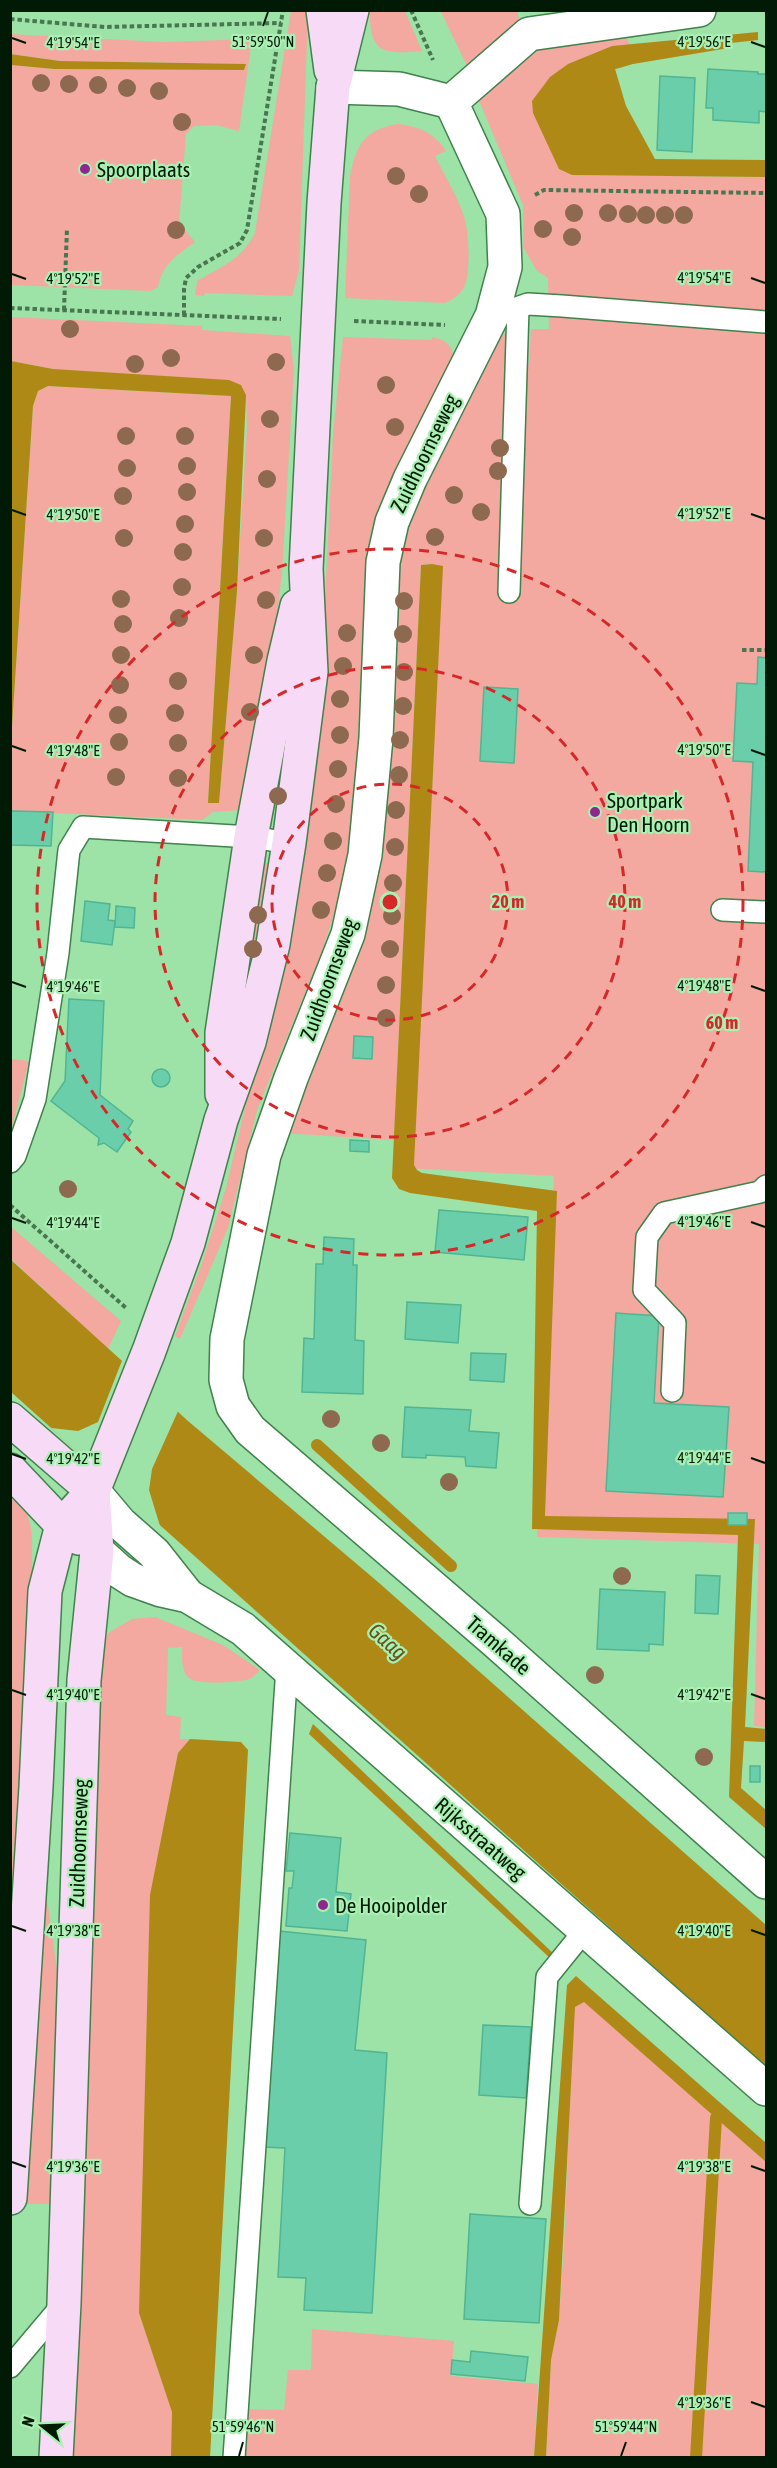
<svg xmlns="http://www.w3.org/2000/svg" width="777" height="2468" font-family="'Asap Condensed',sans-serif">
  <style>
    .green { fill: #f3a99f }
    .water { fill: #af8916 }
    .pier { fill: #9de2a7 }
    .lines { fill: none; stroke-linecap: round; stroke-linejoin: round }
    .stream { stroke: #af8916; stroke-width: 12 }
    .building { fill: #6bceab; stroke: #50b593; stroke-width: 1.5 }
    .lane-casing { stroke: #3f824c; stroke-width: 24 }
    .street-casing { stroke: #3f824c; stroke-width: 36 }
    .secondary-casing { stroke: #3f824c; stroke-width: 36 }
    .path { stroke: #487650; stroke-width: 4; stroke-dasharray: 4.5 3; stroke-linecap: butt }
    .lane { stroke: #fff; stroke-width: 21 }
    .street { stroke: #fff; stroke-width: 33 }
    .secondary { stroke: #f7daf6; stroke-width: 33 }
    .tree { fill: #8d6950 }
    .ticks { fill: none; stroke: #001a05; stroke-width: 2 }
    .ring { fill: none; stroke: #d62828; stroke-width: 3; stroke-dasharray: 10 8 }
    .poi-dot { fill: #8e288e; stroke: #aaf0b3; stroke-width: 2 }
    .labels { text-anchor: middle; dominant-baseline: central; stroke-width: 4.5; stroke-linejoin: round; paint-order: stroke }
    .poi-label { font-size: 21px; fill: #001a05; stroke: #aaf0b3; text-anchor: start }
    .street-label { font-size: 21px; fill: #001a05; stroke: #aaf0b3 }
    .water-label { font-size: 22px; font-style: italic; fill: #65511b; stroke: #aaf0b3 }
    .ticks-label { font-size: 15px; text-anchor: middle; fill: #001a05; stroke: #aaf0b3; stroke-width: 4.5; stroke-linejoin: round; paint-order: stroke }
    .centre { fill: #d62828; stroke: #aaf0b3; stroke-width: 3 }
    .ring-label { font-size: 18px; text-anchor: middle; font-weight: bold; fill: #d62828; stroke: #aaf0b3; stroke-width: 4.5; stroke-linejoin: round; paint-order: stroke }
  </style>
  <rect width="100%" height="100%" fill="#9de2a7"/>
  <g class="green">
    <path d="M291,11H308L299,270L292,296L205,293L204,296L195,295L197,281C222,266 241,260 255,233Z"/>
    <path d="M370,11H405L422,51C385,54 369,55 370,11Z"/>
    <polygon points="517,11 522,30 470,72 441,12"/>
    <path d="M10,34L163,42L252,39L239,131L216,125L194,126L186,134L179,223L195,242C177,255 162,264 158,287L150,291L11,285V65L54,69L243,70L246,64L60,61L11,54Z"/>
    <polygon points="625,35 630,45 612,46 572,175 766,177 766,1727 754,1726 759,1544 537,1537 554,1176 405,1168 432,564 421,565 394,1140 281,1133 333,999 397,542 496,341 508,331 506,387 529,363 531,329 549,329 548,278 537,271 523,247 523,205 475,91 536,41"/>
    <path d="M398,124C418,126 435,133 446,151L435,156C445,177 459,198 465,220C469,234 471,277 463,289C459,296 451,300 445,303L345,298L350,176C356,145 365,129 398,124Z"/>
    <polygon points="11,317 202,326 202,330 290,336 294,370 282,572 273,650 242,810 213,812 202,820 11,811 11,742 33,406 38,391 48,386 231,396 208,803 219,803 237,591 247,426 246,395 53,369 11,361"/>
    <path d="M343,337L432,340V337C444,339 452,344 453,356L379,506L371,531L365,581L356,781L350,839L340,896L321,954L257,1110L228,1228L180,1339L175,1336L202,1263L226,1188L274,986L324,623L333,434Z"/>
    <polygon points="256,861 276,865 234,1061"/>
    <polygon points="11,1059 29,1061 11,1131 10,1059"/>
    <polygon points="10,1226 121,1321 108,1349 11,1259"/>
    <path d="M11,1491C35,1515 32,1535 32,1567L11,1978Z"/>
    <path d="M155,1617L223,1645L260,1670C256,1674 254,1677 249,1679C238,1683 198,1685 189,1678C181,1671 182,1657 182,1647L168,1648L166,1715L181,1717L180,1739H190L178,1753L139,2313L173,2412L171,2457L67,2458L100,1656L108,1633L132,1619Z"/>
    <polygon points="46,1891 59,1985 52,2204 21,2204"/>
    <polygon points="584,2001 766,2162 766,2457 546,2458 551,2360 559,2320 564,2246 574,2007"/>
    <polygon points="312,2329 454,2341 451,2376 538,2384 534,2457 242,2458 245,2409 284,2410 288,2370 311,2370"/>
  </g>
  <g class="water">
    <polygon points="758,32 758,40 631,54 613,62 626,106 655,159 766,160 766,177 572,175 559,169 533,113 532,101 550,77 568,64 612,46"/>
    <polygon points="10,54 60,61 246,64 244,70 54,69 11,65"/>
    <polygon points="11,361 53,369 229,380 241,385 246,395 237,591 219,803 208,803 231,396 48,386 38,391 33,406 11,742"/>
    <polygon points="432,564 443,566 414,1165 417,1170 422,1173 557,1191 545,1516 755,1519 745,1727 766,1729 766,1742 744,1741 741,1788 766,1810 766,1829 729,1797 738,1535 532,1529 537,1211 410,1193 399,1189 392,1178 421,565"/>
    <polygon points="10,1259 188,1421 378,1582 766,1925 766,2067 11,1392"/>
    <polygon points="313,1724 556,1956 552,1960 309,1734"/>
    <polygon points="190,1739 241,1742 248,1750 210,2458 171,2457 172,2412 139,2313 150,1895 178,1753"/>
    <polygon points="576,1976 766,2143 766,2162 584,2002 575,2007 559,2320 551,2360 546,2457 534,2457 567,1985"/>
  </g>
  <polygon class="pier" points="123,1358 179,1409 152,1469 149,1490 160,1526 51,1428 78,1431 98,1422"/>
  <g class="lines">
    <g class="stream">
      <polyline points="598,68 632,58 722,43"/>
      <polyline points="317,1445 451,1566"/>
      <polyline points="696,2458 716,2118"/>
    </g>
  </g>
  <g class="building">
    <polygon points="708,69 758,72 758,74 766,74 766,112 759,111 759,123 713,120 713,108 706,108"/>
    <polygon points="660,76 695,78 692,152 657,150"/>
    <polygon points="758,657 766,658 766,872 748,871 753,762 733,761 737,683 757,684"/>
    <polygon points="484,687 518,689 514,763 480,761"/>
    <polygon points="11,811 53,812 51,846 10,845"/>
    <polygon points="85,901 110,904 108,920 115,921 112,945 81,941"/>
    <polygon points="116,906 135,908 134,928 115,927"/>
    <polygon points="69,999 104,1001 100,1095 133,1121 128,1129 131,1132 117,1152 104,1143 98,1145 99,1138 51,1101 65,1081"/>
    <polygon points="354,1036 373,1037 372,1059 353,1058"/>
    <circle cx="161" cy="1078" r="9"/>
    <polygon points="350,1140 369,1141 369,1152 350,1151"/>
    <polygon points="439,1210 528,1217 524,1260 435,1252"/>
    <polygon points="324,1237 354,1239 353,1265 357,1265 355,1340 364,1341 363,1394 302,1392 304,1338 314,1339 316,1264 323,1264"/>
    <polygon points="407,1302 461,1305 458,1343 405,1339"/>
    <polygon points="616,1313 659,1316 654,1403 729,1407 723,1497 606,1491"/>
    <polygon points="471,1353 506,1354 504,1382 470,1380"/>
    <polygon points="405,1407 471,1410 469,1431 499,1433 496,1468 466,1466 465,1457 426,1455 426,1458 402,1457"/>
    <rect x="728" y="1513" width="19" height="12"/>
    <polygon points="696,1575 720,1576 718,1614 695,1613"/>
    <polygon points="600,1589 665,1592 663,1645 649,1644 649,1651 597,1649"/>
    <rect x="750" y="1766" width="10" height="16"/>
    <polygon points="290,1833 341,1838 336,1892 351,1894 347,1931 286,1926 289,1888 292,1888 294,1871 286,1871"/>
    <polygon points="279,1931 366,1940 355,2050 387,2053 372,2313 304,2310 306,2278 278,2277 285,2148 263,2147"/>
    <polygon points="483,2025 531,2027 526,2098 479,2095"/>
    <polygon points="470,2214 546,2219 539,2323 464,2319"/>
    <polygon points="471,2351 528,2357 525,2381 451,2374 452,2360 470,2362"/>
  </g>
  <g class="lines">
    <g class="lane-casing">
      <g id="lane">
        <polyline points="505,312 528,304 562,306 766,322"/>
        <polyline points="509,592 518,308"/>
        <polyline points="722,910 766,912"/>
        <polyline points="10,1162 15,1156 35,1099 58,953 69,850 83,827 251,837 289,843"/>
        <polyline points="672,1391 675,1323 644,1290 647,1237 664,1213 760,1192 766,1186"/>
        <polyline points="530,2204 547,1977 585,1930"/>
        <polyline points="10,2367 64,2303"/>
        <polyline points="234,2458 287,1667"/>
      </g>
    </g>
    <g class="street-casing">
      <g id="street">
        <polyline points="333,87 399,89 451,102"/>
        <polyline points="451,102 503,214 505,267 492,316 410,479 392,522 383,562 376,738 365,855 348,934 291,1078 264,1155 227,1339 226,1380 233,1406 250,1430 495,1641 766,1882"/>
        <polyline points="451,102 529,34 699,10"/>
        <polyline points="93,1491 120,1523 154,1553 188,1596"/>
        <polyline points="97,1551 119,1571 133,1580 161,1590 188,1596 243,1629 766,2089"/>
      </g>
    </g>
    <g class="secondary-casing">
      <g id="secondary">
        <polyline points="323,10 331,70"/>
        <polyline points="222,1094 222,1033 251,837 284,661 297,606"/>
        <polyline points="10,1419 93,1491"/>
        <polyline points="10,1470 62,1525 79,1538"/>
        <polyline points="10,2198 36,1787 45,1591 62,1525 93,1491"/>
        <polyline points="56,2458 64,2303 84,1680 97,1551 93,1491 149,1351 188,1243 221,1120 249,1042 273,944 289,843 311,672 306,569 324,203 333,87 352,10"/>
      </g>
    </g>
    <g class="path">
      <polyline points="411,10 433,60"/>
      <polyline points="10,19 105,27 281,23"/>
      <polyline points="535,195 544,190 766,193"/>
      <polyline points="10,308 281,319"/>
      <polyline points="64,310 67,228"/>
      <polyline points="184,315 184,289 186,278 198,267 240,243 247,230 283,10"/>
      <polyline points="354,321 445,325"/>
      <polyline points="742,650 766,650"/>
      <polyline points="10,1205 126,1308"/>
    </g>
    <use href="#lane" class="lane"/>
    <use href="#street" class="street"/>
    <use href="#secondary" class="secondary"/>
  </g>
  <g class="tree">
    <circle cx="41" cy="83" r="9"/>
    <circle cx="69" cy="84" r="9"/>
    <circle cx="98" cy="85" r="9"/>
    <circle cx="127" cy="88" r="9"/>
    <circle cx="159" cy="91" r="9"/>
    <circle cx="182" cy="122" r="9"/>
    <circle cx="396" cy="176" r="9"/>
    <circle cx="419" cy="194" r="9"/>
    <circle cx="574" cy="213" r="9"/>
    <circle cx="608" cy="213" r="9"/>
    <circle cx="628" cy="214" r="9"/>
    <circle cx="646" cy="215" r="9"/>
    <circle cx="665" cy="215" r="9"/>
    <circle cx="684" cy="215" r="9"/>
    <circle cx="543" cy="229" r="9"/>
    <circle cx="176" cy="230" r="9"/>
    <circle cx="572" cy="237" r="9"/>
    <circle cx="70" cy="329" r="9"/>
    <circle cx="171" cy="358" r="9"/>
    <circle cx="276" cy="362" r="9"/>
    <circle cx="135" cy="364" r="9"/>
    <circle cx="386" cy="385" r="9"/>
    <circle cx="270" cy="419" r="9"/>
    <circle cx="395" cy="427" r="9"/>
    <circle cx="126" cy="436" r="9"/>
    <circle cx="185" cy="436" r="9"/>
    <circle cx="500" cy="448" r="9"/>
    <circle cx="187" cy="466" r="9"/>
    <circle cx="127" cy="468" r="9"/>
    <circle cx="498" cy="471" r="9"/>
    <circle cx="267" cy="479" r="9"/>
    <circle cx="187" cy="492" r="9"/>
    <circle cx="454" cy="495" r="9"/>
    <circle cx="123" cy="496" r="9"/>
    <circle cx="481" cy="512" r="9"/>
    <circle cx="185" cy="524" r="9"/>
    <circle cx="435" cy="537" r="9"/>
    <circle cx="124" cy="538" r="9"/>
    <circle cx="264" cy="538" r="9"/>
    <circle cx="183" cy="552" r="9"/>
    <circle cx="182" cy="587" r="9"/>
    <circle cx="121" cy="599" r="9"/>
    <circle cx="266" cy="600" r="9"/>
    <circle cx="404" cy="601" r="9"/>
    <circle cx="179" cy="618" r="9"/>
    <circle cx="123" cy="624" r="9"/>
    <circle cx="347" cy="633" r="9"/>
    <circle cx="403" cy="634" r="9"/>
    <circle cx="121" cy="655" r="9"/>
    <circle cx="254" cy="655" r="9"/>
    <circle cx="343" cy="666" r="9"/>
    <circle cx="404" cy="672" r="9"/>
    <circle cx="178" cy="681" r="9"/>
    <circle cx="120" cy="685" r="9"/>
    <circle cx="340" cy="699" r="9"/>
    <circle cx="403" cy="706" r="9"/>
    <circle cx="250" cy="712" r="9"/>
    <circle cx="175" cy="713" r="9"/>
    <circle cx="118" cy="715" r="9"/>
    <circle cx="340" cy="735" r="9"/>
    <circle cx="400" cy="740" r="9"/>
    <circle cx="119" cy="742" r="9"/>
    <circle cx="178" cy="743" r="9"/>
    <circle cx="338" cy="769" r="9"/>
    <circle cx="399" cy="775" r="9"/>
    <circle cx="116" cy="777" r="9"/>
    <circle cx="178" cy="778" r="9"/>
    <circle cx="278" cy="796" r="9"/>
    <circle cx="336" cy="804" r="9"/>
    <circle cx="396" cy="810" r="9"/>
    <circle cx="333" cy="841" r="9"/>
    <circle cx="395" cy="847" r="9"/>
    <circle cx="327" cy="873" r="9"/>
    <circle cx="393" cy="883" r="9"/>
    <circle cx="321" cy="910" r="9"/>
    <circle cx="258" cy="915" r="9"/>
    <circle cx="392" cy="916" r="9"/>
    <circle cx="253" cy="949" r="9"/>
    <circle cx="390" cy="949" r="9"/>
    <circle cx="386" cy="985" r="9"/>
    <circle cx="386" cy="1018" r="9"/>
    <circle cx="68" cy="1189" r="9"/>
    <circle cx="331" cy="1419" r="9"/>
    <circle cx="381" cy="1443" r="9"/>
    <circle cx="449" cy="1482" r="9"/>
    <circle cx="622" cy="1576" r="9"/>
    <circle cx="595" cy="1675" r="9"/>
    <circle cx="704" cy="1757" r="9"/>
  </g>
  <path class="ticks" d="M263,26L268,12M12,38L26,43M751,42L765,47M12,274L26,279M751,278L765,283M12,510L26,515M751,514L765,519M12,746L26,751M751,750L765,755M12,982L26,987M751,986L765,991M12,1218L26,1223M751,1222L765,1227M12,1454L26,1459M751,1458L765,1463M12,1690L26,1695M751,1694L765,1699M12,1926L26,1931M751,1930L765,1935M12,2162L26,2167M751,2166L765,2171M751,2402L765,2407M239,2456L243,2442M621,2456L626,2442"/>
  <g class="ring">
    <circle cx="390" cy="902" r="118"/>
    <circle cx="390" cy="902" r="235"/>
    <circle cx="390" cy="902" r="353"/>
  </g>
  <g class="poi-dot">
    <circle cx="85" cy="169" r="6"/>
    <circle cx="595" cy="812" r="6"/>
    <circle cx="323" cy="1905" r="6"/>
  </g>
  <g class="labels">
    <g class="poi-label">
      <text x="97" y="169">Spoorplaats</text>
      <text x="607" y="800">Sportpark<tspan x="607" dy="24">Den Hoorn</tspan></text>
      <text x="335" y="1905">De Hooipolder</text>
    </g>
    <g class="street-label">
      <text transform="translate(424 453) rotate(-64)">Zuidhoornseweg</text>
      <text transform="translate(328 979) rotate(-70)">Zuidhoornseweg</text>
      <text transform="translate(499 1645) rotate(41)">Tramkade</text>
      <text transform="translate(481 1838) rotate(41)">Rijksstraatweg</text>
      <text transform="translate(78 1843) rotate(-88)">Zuidhoornseweg</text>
    </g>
    <g class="water-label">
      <text transform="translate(388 1641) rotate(42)">Gaag</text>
    </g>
  </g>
  <g class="ticks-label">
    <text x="263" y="47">51°59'50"N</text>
    <text x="704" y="47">4°19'56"E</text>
    <text x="73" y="48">4°19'54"E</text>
    <text x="704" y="283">4°19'54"E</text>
    <text x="73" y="284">4°19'52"E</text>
    <text x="704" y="519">4°19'52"E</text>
    <text x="73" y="520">4°19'50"E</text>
    <text x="704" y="755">4°19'50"E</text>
    <text x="73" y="756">4°19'48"E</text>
    <text x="704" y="991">4°19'48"E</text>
    <text x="73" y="992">4°19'46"E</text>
    <text x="704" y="1227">4°19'46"E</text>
    <text x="73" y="1228">4°19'44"E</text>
    <text x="704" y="1463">4°19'44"E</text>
    <text x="73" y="1464">4°19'42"E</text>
    <text x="704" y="1700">4°19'42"E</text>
    <text x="73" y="1700">4°19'40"E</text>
    <text x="704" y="1936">4°19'40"E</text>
    <text x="73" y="1936">4°19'38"E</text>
    <text x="704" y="2172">4°19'38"E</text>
    <text x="73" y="2172">4°19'36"E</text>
    <text x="704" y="2408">4°19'36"E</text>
    <text x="243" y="2432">51°59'46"N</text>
    <text x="626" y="2432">51°59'44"N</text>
  </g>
  <circle cx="390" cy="902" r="9" class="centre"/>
  <g class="ring-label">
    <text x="508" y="908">20 m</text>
    <text x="625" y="908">40 m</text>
    <text x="722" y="1029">60 m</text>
  </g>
  <rect width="777" height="2468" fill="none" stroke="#001a05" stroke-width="24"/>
  <g transform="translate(42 2426) rotate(288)" stroke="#aaf0b3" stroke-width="4.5" paint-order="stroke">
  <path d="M0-4.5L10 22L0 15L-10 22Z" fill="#001a05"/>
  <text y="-9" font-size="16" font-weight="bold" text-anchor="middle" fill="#001a05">N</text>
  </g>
</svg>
